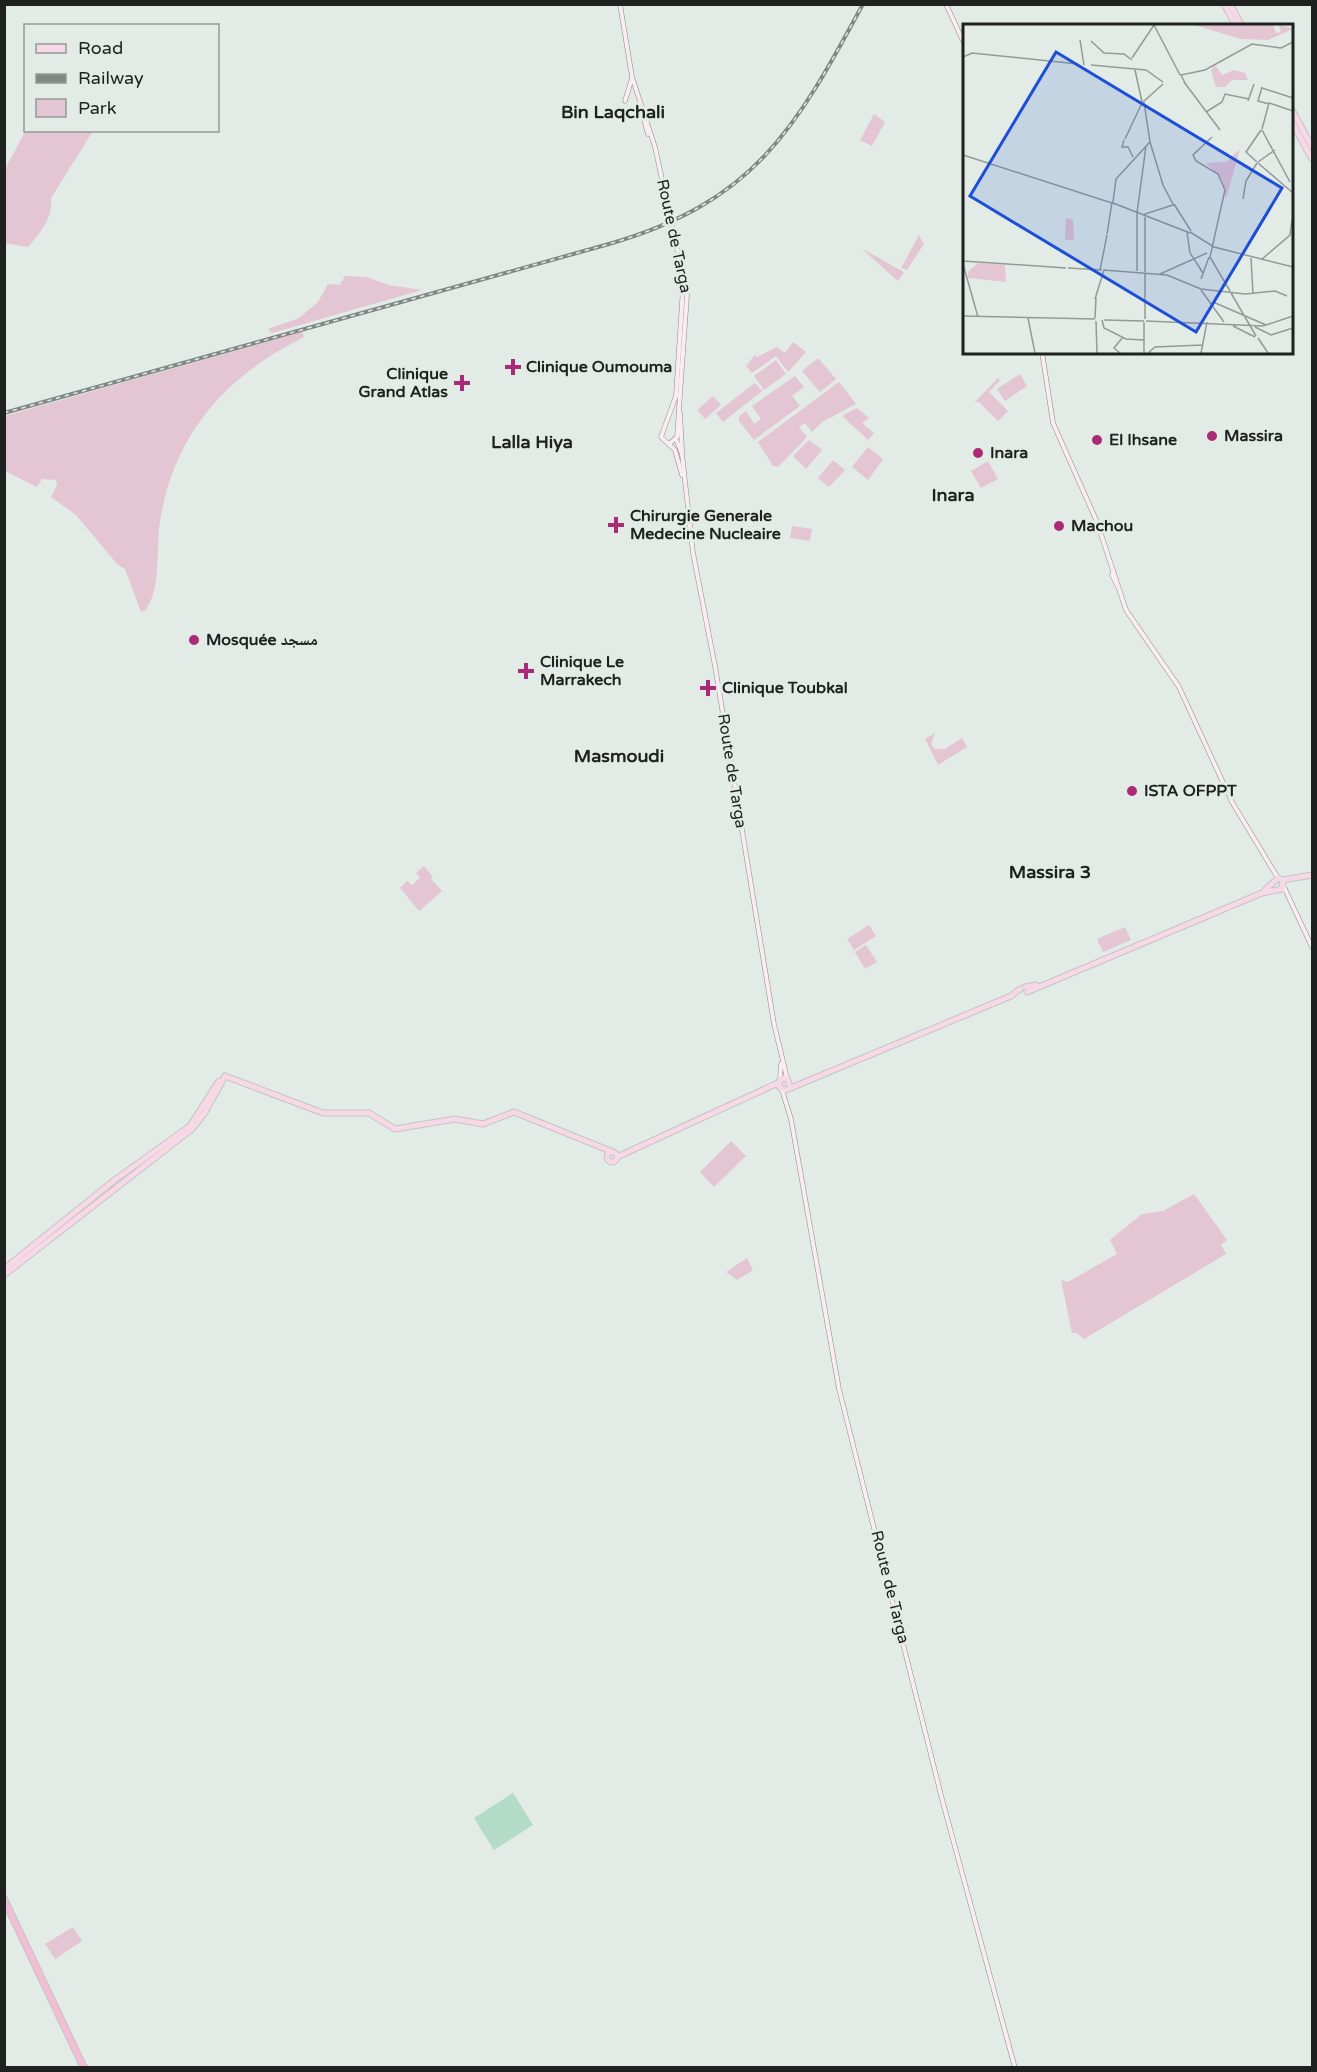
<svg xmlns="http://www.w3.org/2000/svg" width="1317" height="2072" font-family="'Varela Round','Noto Naskh Arabic',sans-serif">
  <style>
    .green { fill: #e4c5d3 }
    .water { fill: #b4dbc8 }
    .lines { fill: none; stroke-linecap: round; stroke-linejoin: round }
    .secondary-casing { stroke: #858d89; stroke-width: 5 }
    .primary-casing { stroke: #c4c5c5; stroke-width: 7 }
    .highway-casing { stroke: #c4c5c5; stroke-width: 8 }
    .secondary { stroke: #fbecf3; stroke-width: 4 }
    .primary { stroke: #f7d8e6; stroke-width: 5 }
    .highway { stroke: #f2bed6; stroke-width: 6 }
    .rail-casing { stroke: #818784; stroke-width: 4 }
    .rail { stroke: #e2ebe6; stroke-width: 1.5; stroke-dasharray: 4.5; stroke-linecap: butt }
    .poi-dot { fill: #ab2a76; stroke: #e2ebe6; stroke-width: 2 }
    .labels { text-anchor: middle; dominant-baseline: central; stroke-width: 6; stroke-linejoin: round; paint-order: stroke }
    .street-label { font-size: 16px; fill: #1e211f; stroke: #e2ebe6 }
    .poi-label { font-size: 16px; font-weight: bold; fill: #1e211f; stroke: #e2ebe6; text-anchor: start }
    .neighbourhood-label { font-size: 18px; font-weight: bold; fill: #1e211f; stroke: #e2ebe6 }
    .inset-road { fill: none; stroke: #949a96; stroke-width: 1.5 }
    .view { fill: #1d4ed8; fill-opacity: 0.15; stroke: #1d4ed8; stroke-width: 3 }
    .inset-edge { fill: none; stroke: #1e211f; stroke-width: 3 }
  </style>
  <rect width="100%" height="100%" fill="#e2ebe6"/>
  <g class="green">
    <polygon points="874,114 885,122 872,146 860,140"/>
    <path d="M26,130L93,131L51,198C53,218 41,232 28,247L4,243L5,169Z"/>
    <polygon points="919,235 924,244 907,270 901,268"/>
    <polygon points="861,248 902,271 904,273 898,281"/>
    <polygon points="345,276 366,277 389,285 422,290 272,333 268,329 299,318 318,302 328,284 340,285"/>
    <path d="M302,332L304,337C227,375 174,433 160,521C157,540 159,578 153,594C152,599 148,605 146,610L141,612L125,569L117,564L76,515L51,497L57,485L56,480L42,479L37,487L5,471V416Z"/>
    <polygon points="793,342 806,352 788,372 776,356 752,373 746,366 755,355 757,357 777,347 785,353"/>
    <polygon points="818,358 836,379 820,392 802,371"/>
    <polygon points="776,360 786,374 764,390 754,376"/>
    <polygon points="1020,374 1027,386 1005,401 997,389"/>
    <polygon points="795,376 804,387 792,396 800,406 754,440 739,421 739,416 746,411 754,424 761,419 752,406"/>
    <polygon points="998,378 1000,380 989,392 1008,411 998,421 979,402 975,402"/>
    <polygon points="839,382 856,404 822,422 812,432 805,423 799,427 807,437 778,467 773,466 758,442"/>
    <polygon points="755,383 762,391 723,422 716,413"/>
    <polygon points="713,396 721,405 705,419 697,410"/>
    <polygon points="857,408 869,418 862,423 874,433 868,440 842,416"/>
    <polygon points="809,440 822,450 806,469 793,456"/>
    <polygon points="868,447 883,459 868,480 852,467"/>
    <polygon points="833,460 845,470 829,487 818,478"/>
    <polygon points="988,461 998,479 981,488 971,471"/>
    <polygon points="792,526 812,529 810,541 790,538"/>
    <polygon points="935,733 931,744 935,749 945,749 962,738 967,747 938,765 925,739"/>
    <polygon points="424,866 433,877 421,888 431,879 442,891 419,911 400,888 407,881 412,885 420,878 416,873"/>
    <polygon points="869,925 876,936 854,950 847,939"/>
    <polygon points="1125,927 1131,940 1103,952 1097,939"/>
    <polygon points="866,945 877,962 865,969 855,952"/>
    <polygon points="731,1141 746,1156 714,1187 700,1172"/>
    <polygon points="1194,1194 1227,1240 1221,1245 1226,1254 1084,1339 1077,1333 1072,1333 1061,1280 1068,1282 1117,1254 1110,1240 1142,1214 1163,1211"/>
    <polygon points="747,1258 753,1270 737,1280 726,1272"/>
    <polygon points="73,1927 82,1941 55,1959 45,1944"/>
  </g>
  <polygon class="water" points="513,1793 533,1825 494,1850 474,1818"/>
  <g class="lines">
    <g class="secondary-casing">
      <g id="secondary">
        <polyline points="620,4 632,77 655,147 687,295 677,437 669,444"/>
        <polyline points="946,4 964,43"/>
        <polyline points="625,101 632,78"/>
        <polyline points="631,113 635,108 640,109"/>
        <polyline points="643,116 648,134"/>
        <polyline points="1042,352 1053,423 1097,522 1126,610 1179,687 1232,802 1278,878"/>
        <polyline points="680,413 682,451"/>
        <polyline points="676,439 682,454 693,553 715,666 774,1024 787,1078"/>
        <polyline points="682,475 675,450 661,437 676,396 683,288"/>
        <polyline points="1113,571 1112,575 1118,587"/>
        <polyline points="1284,887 1312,947"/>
        <polyline points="780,1079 781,1064"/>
        <polyline points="782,1090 791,1119 839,1389 942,1799 1015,2068"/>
      </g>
    </g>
    <g class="primary-casing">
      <g id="primary">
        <polyline points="1224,4 1236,26"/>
        <polyline points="1230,4 1242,26"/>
        <polyline points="1292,110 1312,147"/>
        <polyline points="1292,122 1312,159"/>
        <polyline points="1265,890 1278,878 1283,880 1312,875"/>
        <polyline points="1025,987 1036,985"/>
        <polyline points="1027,992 1262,893 1282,889 1283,880"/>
        <polyline points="225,1076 323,1113 369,1113 395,1129 455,1119 483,1124 514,1112 613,1152"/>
        <polyline points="790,1087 787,1078 780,1079 779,1087 786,1090 1011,996 1020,989"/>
        <circle cx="612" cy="1157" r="5"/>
        <polyline points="617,1157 778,1083"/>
        <polyline points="4,1269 116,1179 190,1126 219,1081"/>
        <polyline points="4,1275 192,1129 204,1114 225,1076"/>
      </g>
    </g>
    <g class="highway-casing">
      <polyline id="highway" points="4,1899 84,2068"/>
    </g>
    <use href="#secondary" class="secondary"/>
    <use href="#primary" class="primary"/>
    <use href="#highway" class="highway"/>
    <g class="rail-casing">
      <path id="rail" d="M4,413L609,244C754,202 795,130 863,4"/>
    </g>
    <use href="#rail" class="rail"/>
  </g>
  <g class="poi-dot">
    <path d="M510 358h6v6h6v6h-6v6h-6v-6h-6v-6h6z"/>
    <path d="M459 374h6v6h6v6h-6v6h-6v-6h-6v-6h6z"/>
    <circle cx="1212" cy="436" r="6"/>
    <circle cx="1097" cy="440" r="6"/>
    <circle cx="978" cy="453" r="6"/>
    <path d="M613 516h6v6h6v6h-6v6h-6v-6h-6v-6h6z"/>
    <circle cx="1059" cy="526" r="6"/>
    <circle cx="194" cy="640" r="6"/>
    <path d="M523 662h6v6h6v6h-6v6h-6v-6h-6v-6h6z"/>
    <path d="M705 679h6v6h6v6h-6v6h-6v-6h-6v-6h6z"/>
    <circle cx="1132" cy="791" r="6"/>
  </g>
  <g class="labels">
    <g class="street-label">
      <text transform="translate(674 236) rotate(78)">Route de Targa</text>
      <text transform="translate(732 771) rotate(81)">Route de Targa</text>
      <text transform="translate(890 1587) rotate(76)">Route de Targa</text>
    </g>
    <g class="poi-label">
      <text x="526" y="367">Clinique Oumouma</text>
      <text x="448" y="374" text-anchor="end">Clinique<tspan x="448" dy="18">Grand Atlas</tspan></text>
      <text x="1224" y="436">Massira</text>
      <text x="1109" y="440">El Ihsane</text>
      <text x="990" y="453">Inara</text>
      <text x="630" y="516">Chirurgie Generale<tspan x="630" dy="18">Medecine Nucleaire</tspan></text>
      <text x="1071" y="526">Machou</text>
      <text x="206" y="640">Mosquée مسجد</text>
      <text x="540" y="662">Clinique Le<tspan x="540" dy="18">Marrakech</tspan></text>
      <text x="722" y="688">Clinique Toubkal</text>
      <text x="1144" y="791">ISTA OFPPT</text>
    </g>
    <g class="neighbourhood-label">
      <text x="613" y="112">Bin Laqchali</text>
      <text x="532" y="442">Lalla Hiya</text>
      <text x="953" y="495">Inara</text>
      <text x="619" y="756">Masmoudi</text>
      <text x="1050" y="872">Massira 3</text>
    </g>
  </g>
  <g transform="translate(963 24)">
    <rect width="330" height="330" fill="#e2ebe6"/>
    <path d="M231,1H310L313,9L318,8L316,1H319L330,5L305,16L278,15ZM252,41L259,51L271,46L282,49L285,56H269L262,63H253L248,46ZM277,125L263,175L259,155L243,139L263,138ZM103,194L110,196L111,216H102ZM15,239L42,241L43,258L5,254V248Z" fill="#e4c5d3"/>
    <path class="inset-road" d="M191,1L217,51M117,16L121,41M128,17L141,29L161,30L169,36M0,33L9,29L115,40M169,34L191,1M128,41L183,46L200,58M172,46L179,78M221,58L242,86M223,61L218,51L242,46L289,20L318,24L330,18M299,63L295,77L306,80M299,64L330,74M285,77L291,60M180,78L200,60M181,78L187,118M242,86L257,106M243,88L259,78L262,70L286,75M299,105L306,79L330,87M299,106L327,158M162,115L179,79M161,116L159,123H165L170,133M187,118L200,161L211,182M0,131L152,180M294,138L283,128L298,106M295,138L312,126M295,139L330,169M153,155L187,118M280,175L283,157L294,139M150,178L153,155M150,179L227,209M211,180L228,207M224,208L227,229L240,249M227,208L251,223L330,243M144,210L149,178M247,233L262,166L255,150L233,137L230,131L249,113M247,233L267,267M288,234L290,270M298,236L327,211L329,196M0,237L103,244M0,240L15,293M105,244L139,246M137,246L144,211M174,247V189L183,122M182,248V190L210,181M197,250L244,229M238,255L246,233M238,266L261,298M268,269L293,312M132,275L141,246L204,251L238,265L282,270L312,267L324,272M250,278L303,301M0,292L132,295M65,294L72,329M132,294L133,274M182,295V249M139,296L141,304L163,315L181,316M141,296L181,297M133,297L134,329M183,297L300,302L330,292M270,302L292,313M292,303L308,311L330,304M295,314L305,329M157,329L151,324L160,313M181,329V298M185,329L192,323L239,321M238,329L244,298"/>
    <path class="view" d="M93,28L319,164L233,308L7,172Z"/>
    <rect width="330" height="330" class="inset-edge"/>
  </g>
  <rect width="1317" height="2072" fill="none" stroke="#1e211f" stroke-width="12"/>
  <rect x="24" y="24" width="195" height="108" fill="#e2ebe6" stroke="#949a96" stroke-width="1.5"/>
  <rect x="36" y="44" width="30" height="9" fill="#f7d8e6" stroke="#949a96" stroke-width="1.5"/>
  <text x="78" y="54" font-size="18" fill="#1e211f">Road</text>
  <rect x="36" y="74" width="30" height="9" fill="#818784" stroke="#949a96" stroke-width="1.5"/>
  <text x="78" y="84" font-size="18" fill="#1e211f">Railway</text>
  <rect x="36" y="99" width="30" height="18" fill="#e4c5d3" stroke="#949a96" stroke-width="1.5"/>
  <text x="78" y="114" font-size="18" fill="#1e211f">Park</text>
</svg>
